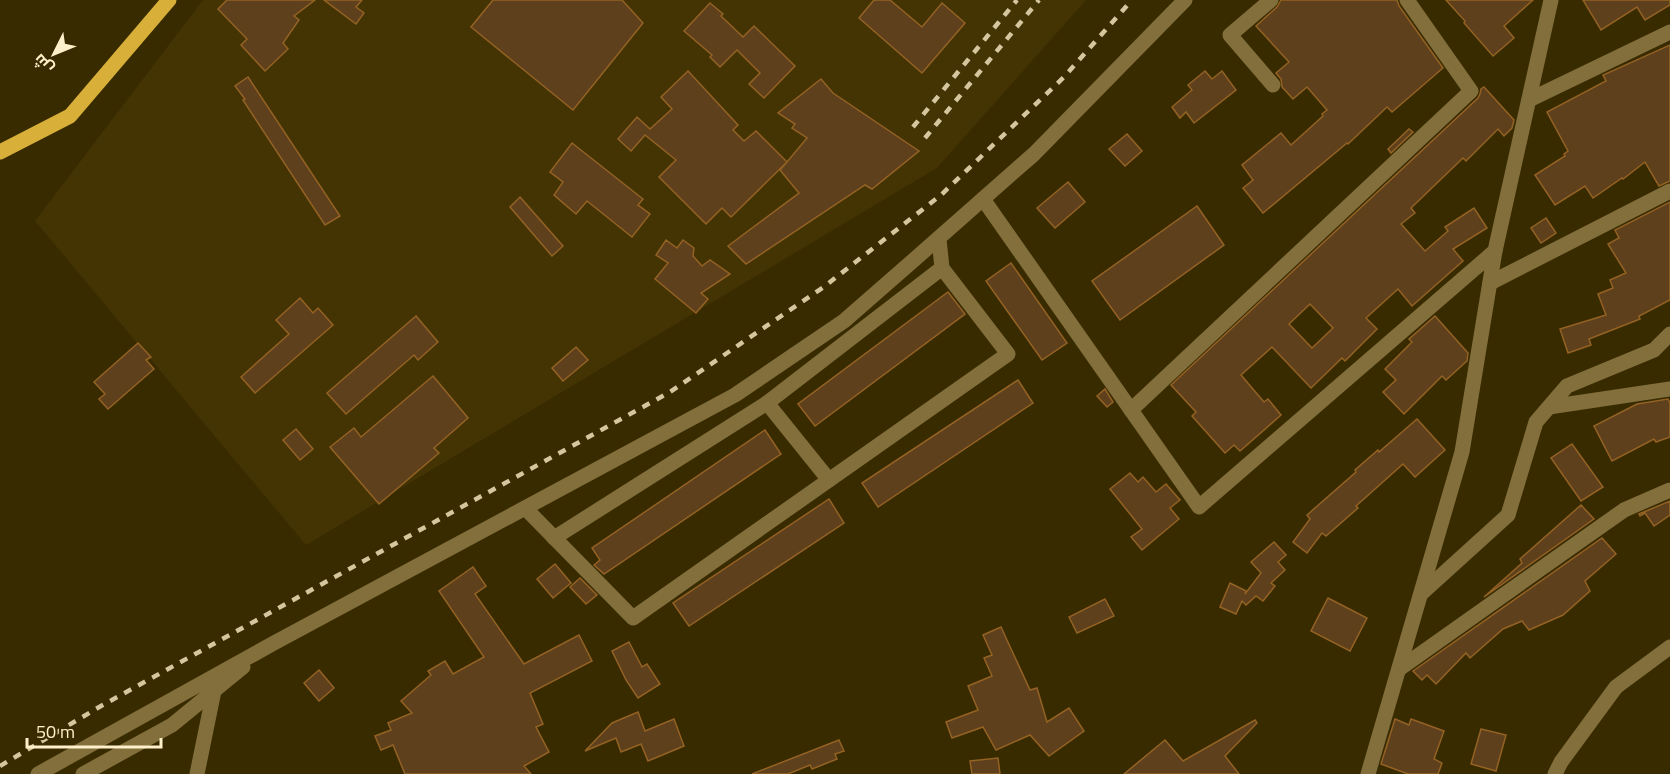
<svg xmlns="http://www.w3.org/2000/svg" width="1670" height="774" font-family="'Titillium Web',Cairo,sans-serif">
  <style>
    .built { fill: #443403 }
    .building { fill: #5e401d; stroke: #946223; stroke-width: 1.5; fill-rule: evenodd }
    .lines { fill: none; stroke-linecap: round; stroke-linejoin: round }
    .minor { stroke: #826f3c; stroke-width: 15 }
    .major { stroke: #d8af38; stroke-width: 15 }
    .rail { stroke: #d5c6a0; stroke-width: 4.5; stroke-dasharray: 8 8; stroke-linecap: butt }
  </style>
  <rect width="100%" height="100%" fill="#392b00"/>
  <polygon class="built" points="203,0 1086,0 937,168 306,545 35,221"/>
  <g class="building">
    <polygon points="227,0 315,0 294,16 299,20 283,43 288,49 265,71 241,45 247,39 218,9"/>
    <polygon points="324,0 362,0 356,7 364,13 356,24"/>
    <polygon points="493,0 622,0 643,23 573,110 471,27"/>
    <polygon points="874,0 890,0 922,27 942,3 965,23 922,73 859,18"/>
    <polygon points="1281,0 1397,0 1399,6 1443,68 1392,112 1387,107 1348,144 1347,143 1263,213 1243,188 1253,180 1242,165 1281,133 1291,145 1323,116 1322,114 1327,110 1307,87 1293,99 1282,87 1281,79 1276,73 1289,62 1256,26 1277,7"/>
    <polygon points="1446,0 1533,0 1504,26 1514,38 1493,56 1464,23 1465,21"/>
    <polygon points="1583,0 1670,0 1670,5 1645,20 1637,7 1601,30"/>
    <polygon points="710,3 723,14 721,16 743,37 754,26 795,66 764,98 749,84 760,73 737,50 720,67 710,57 712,55 684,31"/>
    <polygon points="1670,45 1670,181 1659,186 1645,162 1623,179 1622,178 1593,198 1585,186 1555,205 1535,175 1565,156 1564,154 1568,151 1547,112 1606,81 1603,75"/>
    <polygon points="688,71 738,125 733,130 744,141 756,131 787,162 807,138 792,128 795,124 778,113 821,79 833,93 919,151 872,189 865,185 746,264 728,246 799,193 780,170 787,162 731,217 722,208 706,224 659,177 676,160 645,135 631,151 618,139 637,117 650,129 672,109 661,97"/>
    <polygon points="1205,71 1212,79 1222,71 1236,90 1194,123 1186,112 1180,118 1172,107 1192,90 1188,85"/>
    <polygon points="248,77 340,216 325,225 243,100 245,99 235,86"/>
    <path d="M1484,87L1514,120L1512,128L1504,136L1498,129L1466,161L1463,158L1411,208L1415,213L1401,224L1425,251L1448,231L1445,227L1474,208L1487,228L1453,249L1463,261L1412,306L1398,289L1366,318L1377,329L1345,361L1342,358L1311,388L1272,347L1241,375L1264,402L1268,399L1281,415L1240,451L1234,445L1225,453L1192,416L1196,412L1171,385L1478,98L1480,94L1481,89ZM1310,304L1333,328L1312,348L1289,324Z"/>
    <polygon points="1409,129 1413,132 1391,153 1388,149"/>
    <polygon points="1127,134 1142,151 1125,166 1109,149"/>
    <polygon points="572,143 643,199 638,205 650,214 632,237 587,201 576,214 554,195 563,182 550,172"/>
    <polygon points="1068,182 1085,202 1055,228 1037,208"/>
    <polygon points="520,197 563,246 552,256 510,207"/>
    <polygon points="1670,202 1670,300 1639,316 1640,319 1589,339 1591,345 1568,353 1560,329 1606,315 1598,294 1613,288 1610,280 1626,273 1608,244 1619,238 1615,230"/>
    <polygon points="1197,206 1224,245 1120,320 1092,281"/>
    <polygon points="1546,218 1556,233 1541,243 1531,228"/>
    <polygon points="666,240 677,248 683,240 694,248 693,256 702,266 710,260 730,274 701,293 708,299 696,313 655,279 668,263 656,255"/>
    <polygon points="1011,263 1067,343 1042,360 986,281"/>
    <polygon points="948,292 965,314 815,426 798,404"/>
    <polygon points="300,298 313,313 318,308 333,325 255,393 241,377 289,334 276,320"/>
    <polygon points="416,316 438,342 418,360 414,355 346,414 327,393"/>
    <polygon points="1435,316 1468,353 1467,361 1446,380 1442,376 1404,414 1383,392 1396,380 1385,369 1412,342 1409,339"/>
    <polygon points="138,343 151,357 146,360 154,369 108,409 99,399 105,394 94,382"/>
    <polygon points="576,347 588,360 563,381 552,368"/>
    <polygon points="433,376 468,418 434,448 439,453 379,504 330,447 354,428 361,437"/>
    <polygon points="1018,380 1033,403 878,507 862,483"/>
    <polygon points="1105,389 1113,402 1107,407 1097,396"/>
    <polygon points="1668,399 1670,403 1670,437 1656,442 1654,439 1612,461 1594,426 1637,404"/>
    <polygon points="1417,419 1445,450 1415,477 1403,464 1356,506 1358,508 1326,536 1322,533 1307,553 1293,542 1310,519 1307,515 1356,472 1355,470 1378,450 1379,452"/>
    <polygon points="296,429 313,449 300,460 283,440"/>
    <polygon points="765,430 781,454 604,574 594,565 600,560 592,548"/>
    <polygon points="1572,444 1603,487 1581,501 1551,458"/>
    <polygon points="1130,473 1138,482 1143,477 1156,492 1166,484 1180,500 1170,508 1179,519 1142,550 1131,537 1142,529 1110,489"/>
    <polygon points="829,499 844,523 689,626 673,603"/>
    <polygon points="1670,501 1670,515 1654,526 1645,513 1640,516 1639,514"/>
    <polygon points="1581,505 1594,519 1484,597 1522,563 1520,559"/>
    <polygon points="1602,538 1616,554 1585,581 1590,591 1563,615 1529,630 1522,621 1503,629 1470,658 1466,653 1436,684 1427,675 1422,680 1413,671"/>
    <polygon points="1274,542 1286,555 1278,562 1285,570 1271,583 1275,586 1263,601 1256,596 1246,605 1242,601 1236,614 1220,607 1230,583 1246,591 1245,594 1261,573 1251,562"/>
    <polygon points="555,564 571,583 553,598 537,579"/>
    <polygon points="473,567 486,586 475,594 524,664 579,635 592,661 530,693 543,724 536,727 549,752 524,766 531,774 405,774 393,745 381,750 375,736 391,730 388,723 412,713 401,701 431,675 428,671 445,661 453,674 484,657 439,591"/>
    <polygon points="580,578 597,595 586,604 570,587"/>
    <polygon points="1328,598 1367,618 1350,651 1311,631"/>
    <polygon points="1105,599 1114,616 1077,633 1069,617"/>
    <polygon points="1001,627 1030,690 1037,688 1047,722 1069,708 1084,731 1049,756 1030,735 996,750 983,727 952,738 946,722 978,710 968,686 992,676 984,658 992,655 983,635"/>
    <polygon points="629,642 642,667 647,664 660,684 638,698 626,680 612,651"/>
    <polygon points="319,670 334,688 319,701 304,683"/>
    <polygon points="638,712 645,731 674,719 684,746 648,761 641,744 621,752 616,738 585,751 612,723"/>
    <polygon points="1395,719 1409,725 1411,719 1444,731 1434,759 1442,763 1438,774 1408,774 1381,764"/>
    <polygon points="1255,720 1257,723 1225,756 1239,774 1124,774 1165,740 1183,761"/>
    <polygon points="1481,729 1506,735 1496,771 1471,764"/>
    <polygon points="839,740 844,751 835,754 837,759 812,769 810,765 788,774 752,774"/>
    <polygon points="998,758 1000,774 972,774 970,761"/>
  </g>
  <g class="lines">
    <g class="minor">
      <polyline points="1271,0 1230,35 1273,85"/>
      <polyline points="1529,100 1670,32"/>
      <polyline points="983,199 1199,507 1495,251 1551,0"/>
      <polyline points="1490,283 1670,191"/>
      <polyline points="767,403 829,480"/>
      <polyline points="1549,407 1670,389"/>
      <polyline points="1131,410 1471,91 1407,0"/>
      <polyline points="525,508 633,618 1008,354 942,268 939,239"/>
      <polyline points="554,538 767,403 942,268"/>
      <polyline points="1422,593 1508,515 1536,422 1567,386 1654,350 1670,334"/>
      <polyline points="1399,669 1624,510 1670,490"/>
      <polyline points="38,774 274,643 735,395 844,321 924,251 1034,154 1185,0"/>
      <polyline points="83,774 172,725 243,667"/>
      <polyline points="197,774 214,691"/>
      <polyline points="1368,774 1462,452 1495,251"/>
      <polyline points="1555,774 1561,762 1616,687 1670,647"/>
    </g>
    <polyline class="major" points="0,152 70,116 169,0"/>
    <g class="rail">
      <polyline points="913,127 1017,0"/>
      <polyline points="925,138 1039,0"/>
      <polyline points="0,766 101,706 670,392 825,286 941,195 1064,77 1132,0"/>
    </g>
  </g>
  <g transform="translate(54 54) rotate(227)" stroke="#392b00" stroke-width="4.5" paint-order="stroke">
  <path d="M0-4.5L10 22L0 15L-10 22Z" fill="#fff0cc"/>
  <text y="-9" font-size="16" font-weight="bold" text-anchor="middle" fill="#fff0cc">ش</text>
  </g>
  <path d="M27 738v9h134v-9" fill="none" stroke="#fff0cc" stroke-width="3"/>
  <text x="36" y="738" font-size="18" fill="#fff0cc" stroke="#392b00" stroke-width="4.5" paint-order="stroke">50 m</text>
</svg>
